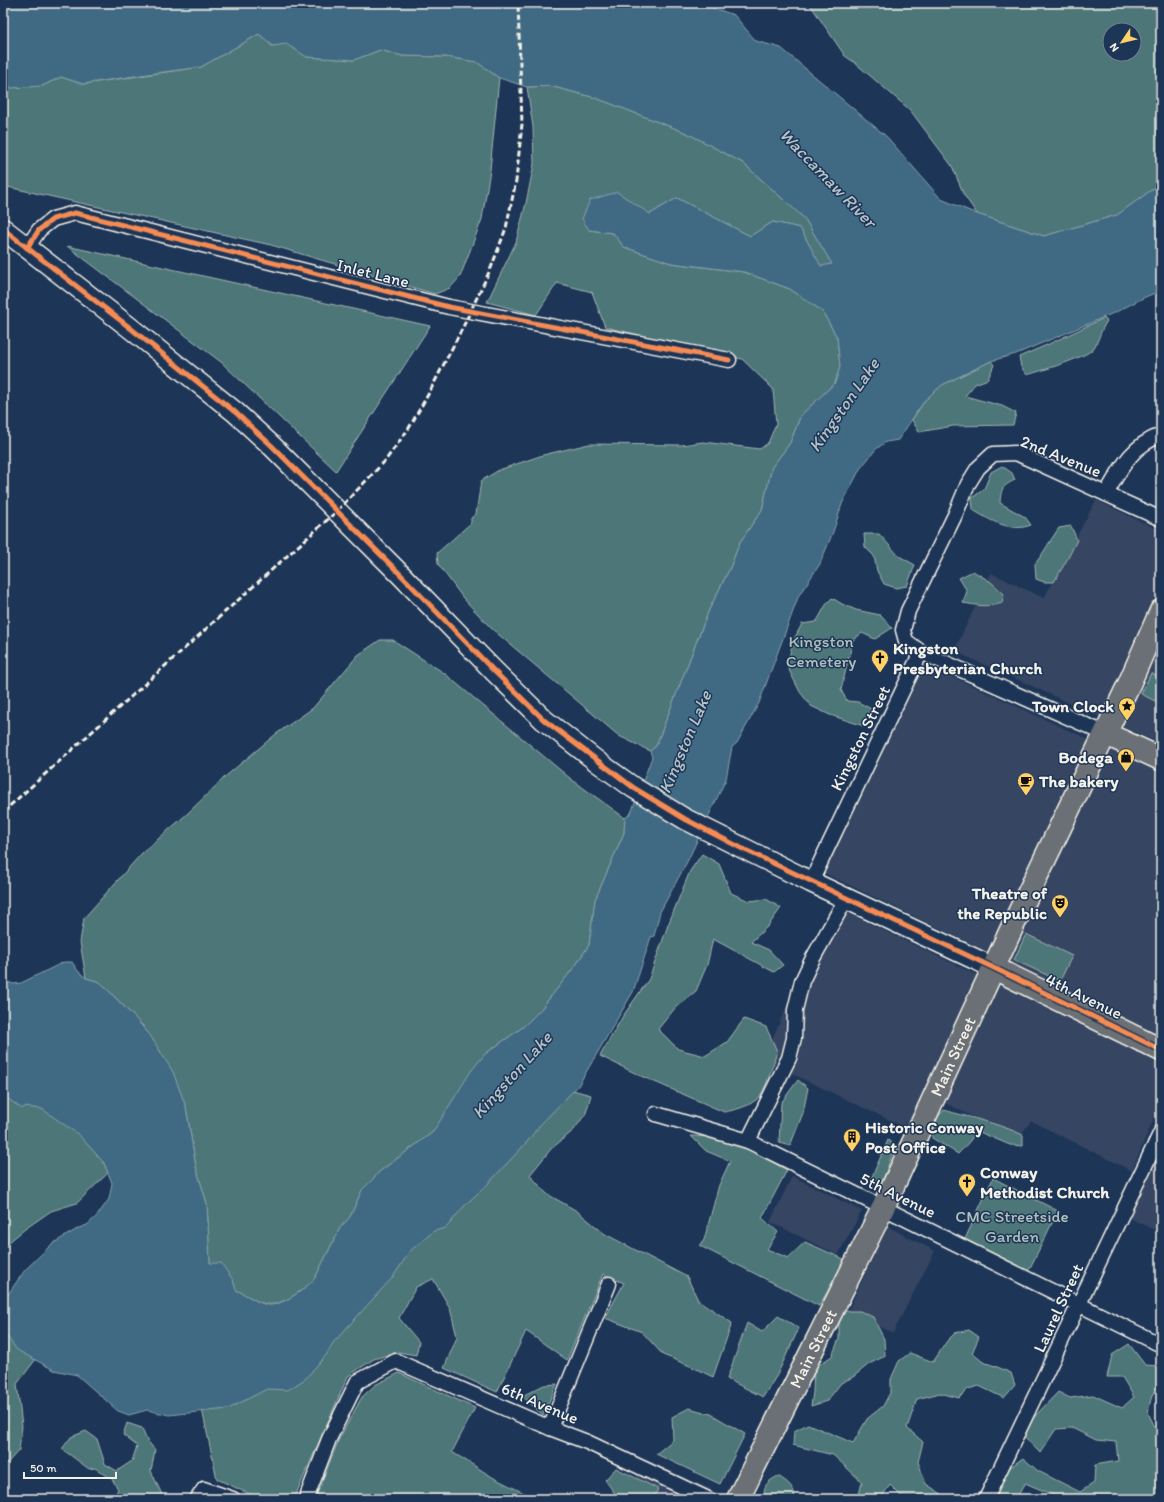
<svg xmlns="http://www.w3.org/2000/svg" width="1164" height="1502" font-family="Itim,sans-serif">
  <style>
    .built { fill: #344562 }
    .green { fill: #4e7679; stroke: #a1b4b0; fill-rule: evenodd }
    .water { fill: #3f6b83; stroke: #87a1ab }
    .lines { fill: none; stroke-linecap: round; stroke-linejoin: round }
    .minor-casing { stroke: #f4f1e8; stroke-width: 17 }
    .secondary-casing { stroke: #f4f1e8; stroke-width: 23 }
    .primary-casing { stroke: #f4f1e8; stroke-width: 25 }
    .minor { stroke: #1d3557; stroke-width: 14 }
    .secondary { stroke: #1d3557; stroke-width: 20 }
    .primary { stroke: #6a7074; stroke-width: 22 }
    .rail { stroke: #f4f1e8; stroke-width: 3; stroke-dasharray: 6 3; stroke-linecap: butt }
    .cycleway-casing { stroke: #1d3557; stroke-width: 8 }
    .cycleway { stroke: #f68b52; stroke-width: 5 }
    .labels { text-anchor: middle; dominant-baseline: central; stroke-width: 3; stroke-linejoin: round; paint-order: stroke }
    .street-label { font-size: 17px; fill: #f4f1e8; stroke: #1d3557 }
    .park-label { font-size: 17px; fill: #b2c0bc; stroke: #1d3557 }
    .poi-label { font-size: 17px; font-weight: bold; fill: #f4f1e8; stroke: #1d3557; text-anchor: start }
    .water-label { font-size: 18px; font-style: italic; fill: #b5c2c5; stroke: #1d3557 }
  </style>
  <rect width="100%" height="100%" fill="#1d3557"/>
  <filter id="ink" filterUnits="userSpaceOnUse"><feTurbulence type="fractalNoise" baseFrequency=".025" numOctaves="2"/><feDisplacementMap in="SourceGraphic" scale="8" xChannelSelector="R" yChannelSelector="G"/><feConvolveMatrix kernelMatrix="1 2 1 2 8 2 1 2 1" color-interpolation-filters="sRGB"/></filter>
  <g filter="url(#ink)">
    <g class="built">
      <polygon points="1096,500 1161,531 1161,583 1102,718 954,651 991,573 1044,598"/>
      <polygon points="1161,640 1161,744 1120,726"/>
      <polygon points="918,661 1090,740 988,952 822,872"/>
      <polygon points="1109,747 1161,771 1161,1036 1008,962 1060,828"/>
      <polygon points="831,905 977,975 906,1128 763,1060"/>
      <polygon points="997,982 1161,1064 1161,1101 1132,1171 1031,1121 1018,1139 943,1102"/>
      <polygon points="1161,1151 1161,1233 1129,1218"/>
      <polygon points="792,1176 862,1211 838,1255 770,1222"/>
      <polygon points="887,1226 935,1251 893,1333 848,1311"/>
      <polygon points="645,1459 723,1495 721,1499 625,1499"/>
    </g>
    <g class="green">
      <path d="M809,3H1161V183L1117,215L1044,236L977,214L964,195L952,166L910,110L854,62L845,56ZM1110,30H1134V54H1110Z"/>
      <polygon points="259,34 272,46 286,43 307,57 354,60 380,50 403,56 446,57 477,62 499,78 490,170 482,219 460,277 450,288 435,294 271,245 3,186 3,77 42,86 61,77 83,84 201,67"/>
      <polygon points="550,86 596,98 687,133 743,163 805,219 832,264 821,267 800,228 773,222 750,236 677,198 650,214 589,230 613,233 624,247 671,263 744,272 790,289 822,311 837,337 840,367 835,383 801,415 790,443 772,467 762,510 740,542 730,568 709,610 656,746 650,751 619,736 492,629 463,598 438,564 437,553 471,523 471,518 476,514 481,481 499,470 543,455 589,444 682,445 703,442 760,449 768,443 776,424 773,389 742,359 605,327 592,292 557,283 536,315 487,302 516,242 526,203 534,164 533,127 527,87"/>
      <polygon points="67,246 430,326 336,471 221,362"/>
      <path d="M1104,318L1107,321C1100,331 1099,341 1093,349C1085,358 1040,371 1027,375L1021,367L1019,357L1049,344Z"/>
      <polygon points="991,361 994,365 988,379 975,384 965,396 1002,406 1016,413 1013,425 953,426 919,432 912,420 925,400 942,385"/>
      <path d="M1002,466L1012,473L1015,480C1002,486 1001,489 1000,503L1025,517L1031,525C1012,533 989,520 973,510L972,498L984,489L991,472Z"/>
      <path d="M1071,526L1077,540L1068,558L1054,582H1044L1036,579L1035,564C1044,553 1050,540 1059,528Z"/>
      <polygon points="864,534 879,534 899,556 915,565 907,586 896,588 884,584 877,571 874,556 865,547"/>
      <path d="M973,571L991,582L1004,594L1002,603C988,608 976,605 963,603L967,591L959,578Z"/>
      <path d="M832,598L842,604L856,610L880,615L892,628L875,639L862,633L853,640L841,690L847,701L858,702L873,710L864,726L830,715L811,706L800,692L787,666L793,641L802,624L816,622C822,614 824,605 832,598Z"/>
      <path d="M380,640H393L444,673L571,779L625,818L624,833L595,900L589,945L576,965L541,1009L523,1027L485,1054L433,1132L379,1172L375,1177L362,1190L350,1217L340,1228L315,1278C307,1288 281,1307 267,1304C258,1303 245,1294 236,1290L233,1280L210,1263L207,1204L196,1167L186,1107L164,1058L143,1026L100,982L86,978L80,942L84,918L142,853L187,814L226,776L276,734L313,708L358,655Z"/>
      <polygon points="1151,673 1161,678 1161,704 1141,694"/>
      <path d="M702,854L719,864L731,893L749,901L766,899L781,908L768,926L751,942L769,950L783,965L774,972L713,939L707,965L696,991L676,1007L658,1029L678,1049L705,1056L727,1042L744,1019L766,1027L777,1051C774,1062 765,1094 756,1100C747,1107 735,1110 724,1112L641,1076L600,1056L623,1016L649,979L668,925L690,871Z"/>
      <polygon points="1026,934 1072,956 1060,981 1014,960"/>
      <polygon points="3,1077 94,1138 108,1173 77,1203 51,1211 25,1229 3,1247"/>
      <polygon points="798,1080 808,1088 803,1113 790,1146 779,1143 781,1103"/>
      <polygon points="569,1089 591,1095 586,1113 574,1130 551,1149 530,1175 547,1194 577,1211 605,1234 687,1277 698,1300 732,1323 713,1377 690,1366 663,1355 642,1332 605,1318 624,1283 603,1274 567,1360 526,1331 497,1392 444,1368 457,1337 450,1308 433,1279 416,1287 399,1318 419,1342 416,1355 398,1352 374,1359 348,1376 294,1499 260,1499 217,1479 201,1405"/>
      <path d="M944,1110C971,1118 998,1123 1023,1135V1146L1010,1145L977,1131L969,1142L958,1154L932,1138V1123Z"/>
      <polygon points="691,1136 713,1137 745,1147 787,1170 762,1218 778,1232 767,1249 788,1258 805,1242 846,1260 819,1306 700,1246 704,1240 719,1185 730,1161 706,1151"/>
      <polygon points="888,1140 895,1146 881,1186 871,1179"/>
      <polygon points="993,1178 1058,1211 1028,1272 965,1239"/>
      <polygon points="3,1287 14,1317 36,1359 17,1384 22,1426 19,1450 3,1468"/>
      <polygon points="839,1311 860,1311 873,1317 884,1339 885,1356 869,1364 853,1377 841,1383 827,1401 811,1406 813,1392 814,1368 832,1356 839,1339"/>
      <polygon points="778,1316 799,1328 777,1375 763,1397 727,1379 747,1323 762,1332"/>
      <polygon points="969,1330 979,1337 972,1353 983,1362 995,1366 1011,1373 1015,1385 1004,1398 979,1386 968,1389 959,1398 940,1393 917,1399 907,1428 923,1442 918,1462 926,1484 948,1498 948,1499 904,1499 890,1485 880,1499 858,1499 862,1482 833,1455 793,1445 794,1431 808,1424 853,1443 867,1419 883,1406 891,1391 891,1379 899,1361 910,1353 933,1362 947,1341 955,1333"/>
      <path d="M1129,1344L1145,1365L1159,1366C1164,1380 1156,1384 1152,1396C1150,1402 1149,1407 1148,1413L1160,1437H1161V1499H1063L1025,1483L1016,1499H994L1009,1468L1023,1458L1038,1471L1080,1492L1094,1483L1095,1465L1118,1461L1116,1442L1096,1440L1072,1428L1056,1429L1040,1453L1023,1435L1035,1416L1058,1392L1070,1398L1093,1395L1122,1408L1134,1397L1122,1377H1107L1112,1355Z"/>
      <polygon points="399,1373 475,1408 452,1452 494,1478 536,1499 315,1499 339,1439 362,1397 375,1385"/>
      <polygon points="557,1384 543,1415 522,1396 544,1385"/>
      <polygon points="689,1408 711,1414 745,1434 720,1484 656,1454 673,1440 672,1417"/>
      <polygon points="127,1423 142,1428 146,1439 155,1450 151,1471 164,1499 113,1499 118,1489 112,1479 95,1468 89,1469 62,1449 71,1437 86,1431 97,1439 105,1464 117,1471 132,1461 137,1446 123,1435"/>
      <polygon points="616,1468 658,1489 653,1499 619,1499 605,1480"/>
      <path d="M778,1476C786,1481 797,1488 794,1499H764C763,1485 767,1482 778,1476Z"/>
    </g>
    <path class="water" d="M3,3H698L734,15L756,41L781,48L887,137L941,199L977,214L1044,236L1117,215L1161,183V293L1157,292L1143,298L1116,312L1016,354L991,361L942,385L925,400L898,440L886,442L876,449L860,469L842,504L833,532L820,564L799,595L759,703L737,743L732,747L726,779L688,860L660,912L654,936L651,937L633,992L578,1086L539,1126L528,1141L485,1187L467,1203L446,1228L434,1231L410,1251L393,1277L333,1343L327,1354L305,1379L288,1390L267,1389L228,1409L169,1415L147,1410L129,1415L118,1411L77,1375L54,1370L17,1350L5,1334L3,1322V1310L6,1297L25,1270L52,1244L79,1228L87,1225L97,1216L109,1199L112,1183L104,1163L79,1135L42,1109L24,1107L22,1109L3,1095V980L13,984L21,983L64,962H72L78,971L86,978L100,982L136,1019L150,1035L173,1072L186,1107L196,1167L207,1204L210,1263H221L233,1280L236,1290C245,1294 258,1303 267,1305C281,1307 307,1288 315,1278L340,1228L350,1217L362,1190L375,1177L379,1172L433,1132L471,1071L485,1054L523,1027L541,1009L576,965L589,945L595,900L624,833L625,818L631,813L652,757L650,751L656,746L709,610L730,568L740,542L762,510L772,467L790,443L801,415L835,383L840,367L837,337L822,311L790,289L744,272L671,263L624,247L613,233L589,230L582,219L590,200L617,192L650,214L677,198L750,236L773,222L800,228L821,266L832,264L805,219L743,163L687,133L596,98L550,86L527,87L499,78L477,62L446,57L403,56L380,50L354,60L307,57L286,44L273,46L259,34L201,67L141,75L83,84L61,77L42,86L11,88L3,77Z"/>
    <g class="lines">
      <g class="minor-casing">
        <g id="minor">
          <polyline points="27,248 39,230 53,219 75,213 449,307 729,360"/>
          <path d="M1106,494C1121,468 1131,446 1161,435"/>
          <polyline points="1106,734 921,652 906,641 903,630 908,611 955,515 968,484 978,468 993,454 1016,453 1161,519"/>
          <polyline points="811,882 921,652"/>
          <polyline points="656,1114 748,1141 1161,1345"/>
          <polyline points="748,1141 789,1058 794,1038 795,1010 802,981 813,958 846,899"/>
          <polyline points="550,1428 609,1284"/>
          <polyline points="197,1499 204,1489 233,1499"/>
          <polyline points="306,1499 329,1439 357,1382 396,1361 550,1428 587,1442 708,1499"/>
          <polyline points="986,1499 1161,1132"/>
        </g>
      </g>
      <g class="secondary-casing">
        <polyline id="secondary" points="3,229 129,327 235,412 271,445 401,575 494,671 544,720 599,763 634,788 685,819 811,882 994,968"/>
      </g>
      <g class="primary-casing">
        <g id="primary">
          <polyline points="1106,734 1161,759"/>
          <polyline points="994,968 1161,1050"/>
          <path id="s1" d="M738,1499L883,1208L1016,919L1129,684L1161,611"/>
        </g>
      </g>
      <use href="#minor" class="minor"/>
      <use href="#secondary" class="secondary"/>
      <use href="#primary" class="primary"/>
      <polyline class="rail" points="3,812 337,511 385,461 409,428 430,391 463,327 491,268 499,247 506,228 516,181 522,124 518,3"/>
      <g class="cycleway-casing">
        <g id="cycleway">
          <polyline points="3,229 129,327 235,412 271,445 401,575 494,671 544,720 634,788 685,819 741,848 994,968 1161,1050"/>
          <polyline points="27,248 39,230 53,219 75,213 449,307 729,360"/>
        </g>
      </g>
      <use href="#cycleway" class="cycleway"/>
    </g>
  </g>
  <defs>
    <g id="church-pin" transform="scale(0.9)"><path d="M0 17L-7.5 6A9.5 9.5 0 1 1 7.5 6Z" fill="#ffd166" stroke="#1d3557"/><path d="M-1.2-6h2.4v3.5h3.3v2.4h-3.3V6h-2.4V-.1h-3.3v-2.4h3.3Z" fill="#111"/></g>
    <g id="sight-pin" transform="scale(0.9)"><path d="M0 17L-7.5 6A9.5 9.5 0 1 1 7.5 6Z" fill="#ffd166" stroke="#1d3557"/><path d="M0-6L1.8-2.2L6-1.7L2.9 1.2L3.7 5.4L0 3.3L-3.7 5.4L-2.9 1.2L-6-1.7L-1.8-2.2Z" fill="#111"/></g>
    <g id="shop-pin" transform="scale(0.9)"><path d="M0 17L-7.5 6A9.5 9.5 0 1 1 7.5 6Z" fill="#ffd166" stroke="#1d3557"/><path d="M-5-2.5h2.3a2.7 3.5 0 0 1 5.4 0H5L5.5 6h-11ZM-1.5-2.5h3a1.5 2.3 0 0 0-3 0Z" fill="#111"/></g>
    <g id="cafe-pin" transform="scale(0.9)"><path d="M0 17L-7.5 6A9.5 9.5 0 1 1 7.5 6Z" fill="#ffd166" stroke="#1d3557"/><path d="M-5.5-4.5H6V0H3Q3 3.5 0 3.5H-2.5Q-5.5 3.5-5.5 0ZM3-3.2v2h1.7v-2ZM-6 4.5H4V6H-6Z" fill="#111"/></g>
    <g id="theatre-pin" transform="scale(0.9)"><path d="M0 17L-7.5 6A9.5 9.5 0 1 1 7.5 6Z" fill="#ffd166" stroke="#1d3557"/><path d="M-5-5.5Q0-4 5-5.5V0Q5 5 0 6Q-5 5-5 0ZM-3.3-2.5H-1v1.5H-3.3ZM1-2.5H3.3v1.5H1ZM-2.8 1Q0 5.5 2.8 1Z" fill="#111"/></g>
    <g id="building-pin" transform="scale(0.9)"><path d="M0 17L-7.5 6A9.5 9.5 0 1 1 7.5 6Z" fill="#ffd166" stroke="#1d3557"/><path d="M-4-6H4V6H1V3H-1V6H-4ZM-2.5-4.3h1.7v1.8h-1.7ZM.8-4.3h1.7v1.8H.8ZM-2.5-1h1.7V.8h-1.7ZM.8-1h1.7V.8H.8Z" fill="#111"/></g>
  </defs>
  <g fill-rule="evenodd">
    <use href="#church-pin" x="880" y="658"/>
    <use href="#sight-pin" x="1127" y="706"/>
    <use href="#shop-pin" x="1126" y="757"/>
    <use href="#cafe-pin" x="1026" y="781"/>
    <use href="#theatre-pin" x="1060" y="903"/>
    <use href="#building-pin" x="852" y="1137"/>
    <use href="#church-pin" x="967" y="1182"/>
  </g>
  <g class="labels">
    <g class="street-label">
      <text transform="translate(373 273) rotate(14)">Inlet Lane</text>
      <text transform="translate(1061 456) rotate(22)">2nd Avenue</text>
      <text transform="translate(860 738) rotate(-64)">Kingston Street</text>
      <text transform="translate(1084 996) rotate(26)">4th Avenue</text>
      <text stroke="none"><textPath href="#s1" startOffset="492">Main Street</textPath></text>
      <text transform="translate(898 1195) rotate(26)">5th Avenue</text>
      <text transform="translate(1058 1308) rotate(-65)">Laurel Street</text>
      <text stroke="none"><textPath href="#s1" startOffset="168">Main Street</textPath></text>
      <text transform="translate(540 1403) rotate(23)">6th Avenue</text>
    </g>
    <g class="park-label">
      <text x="821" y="641">Kingston<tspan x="821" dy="20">Cemetery</tspan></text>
      <text x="1012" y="1216">CMC Streetside<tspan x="1012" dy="20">Garden</tspan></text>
    </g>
    <g class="poi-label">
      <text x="893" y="648">Kingston<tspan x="893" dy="20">Presbyterian Church</tspan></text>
      <text x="1114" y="706" text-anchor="end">Town Clock</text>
      <text x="1113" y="757" text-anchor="end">Bodega</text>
      <text x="1039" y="781">The bakery</text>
      <text x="1047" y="893" text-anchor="end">Theatre of<tspan x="1047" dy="20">the Republic</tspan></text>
      <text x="865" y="1127">Historic Conway<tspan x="865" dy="20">Post Office</tspan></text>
      <text x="980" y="1172">Conway<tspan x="980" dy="20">Methodist Church</tspan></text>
    </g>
    <g class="water-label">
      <text transform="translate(828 178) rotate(46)">Waccamaw River</text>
      <text transform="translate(844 405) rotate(-55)">Kingston Lake</text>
      <text transform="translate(685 742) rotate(-67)">Kingston Lake</text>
      <text transform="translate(512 1075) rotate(-48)">Kingston Lake</text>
    </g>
  </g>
  <rect width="1164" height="1502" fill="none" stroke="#1d3557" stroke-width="16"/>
  <rect x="8" y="8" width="1148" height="1486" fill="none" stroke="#f4f1e8" stroke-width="1.5" filter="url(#ink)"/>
  <g transform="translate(1122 42) rotate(235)"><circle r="19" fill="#1d3557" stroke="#738091"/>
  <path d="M0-3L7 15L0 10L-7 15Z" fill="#ffd166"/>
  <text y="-6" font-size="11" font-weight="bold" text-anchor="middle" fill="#f4f1e8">N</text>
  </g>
  <path d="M24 1472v6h92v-6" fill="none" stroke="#f4f1e8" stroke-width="2"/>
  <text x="30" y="1472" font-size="12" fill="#f4f1e8" stroke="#1d3557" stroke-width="3" paint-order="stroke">50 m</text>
</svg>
